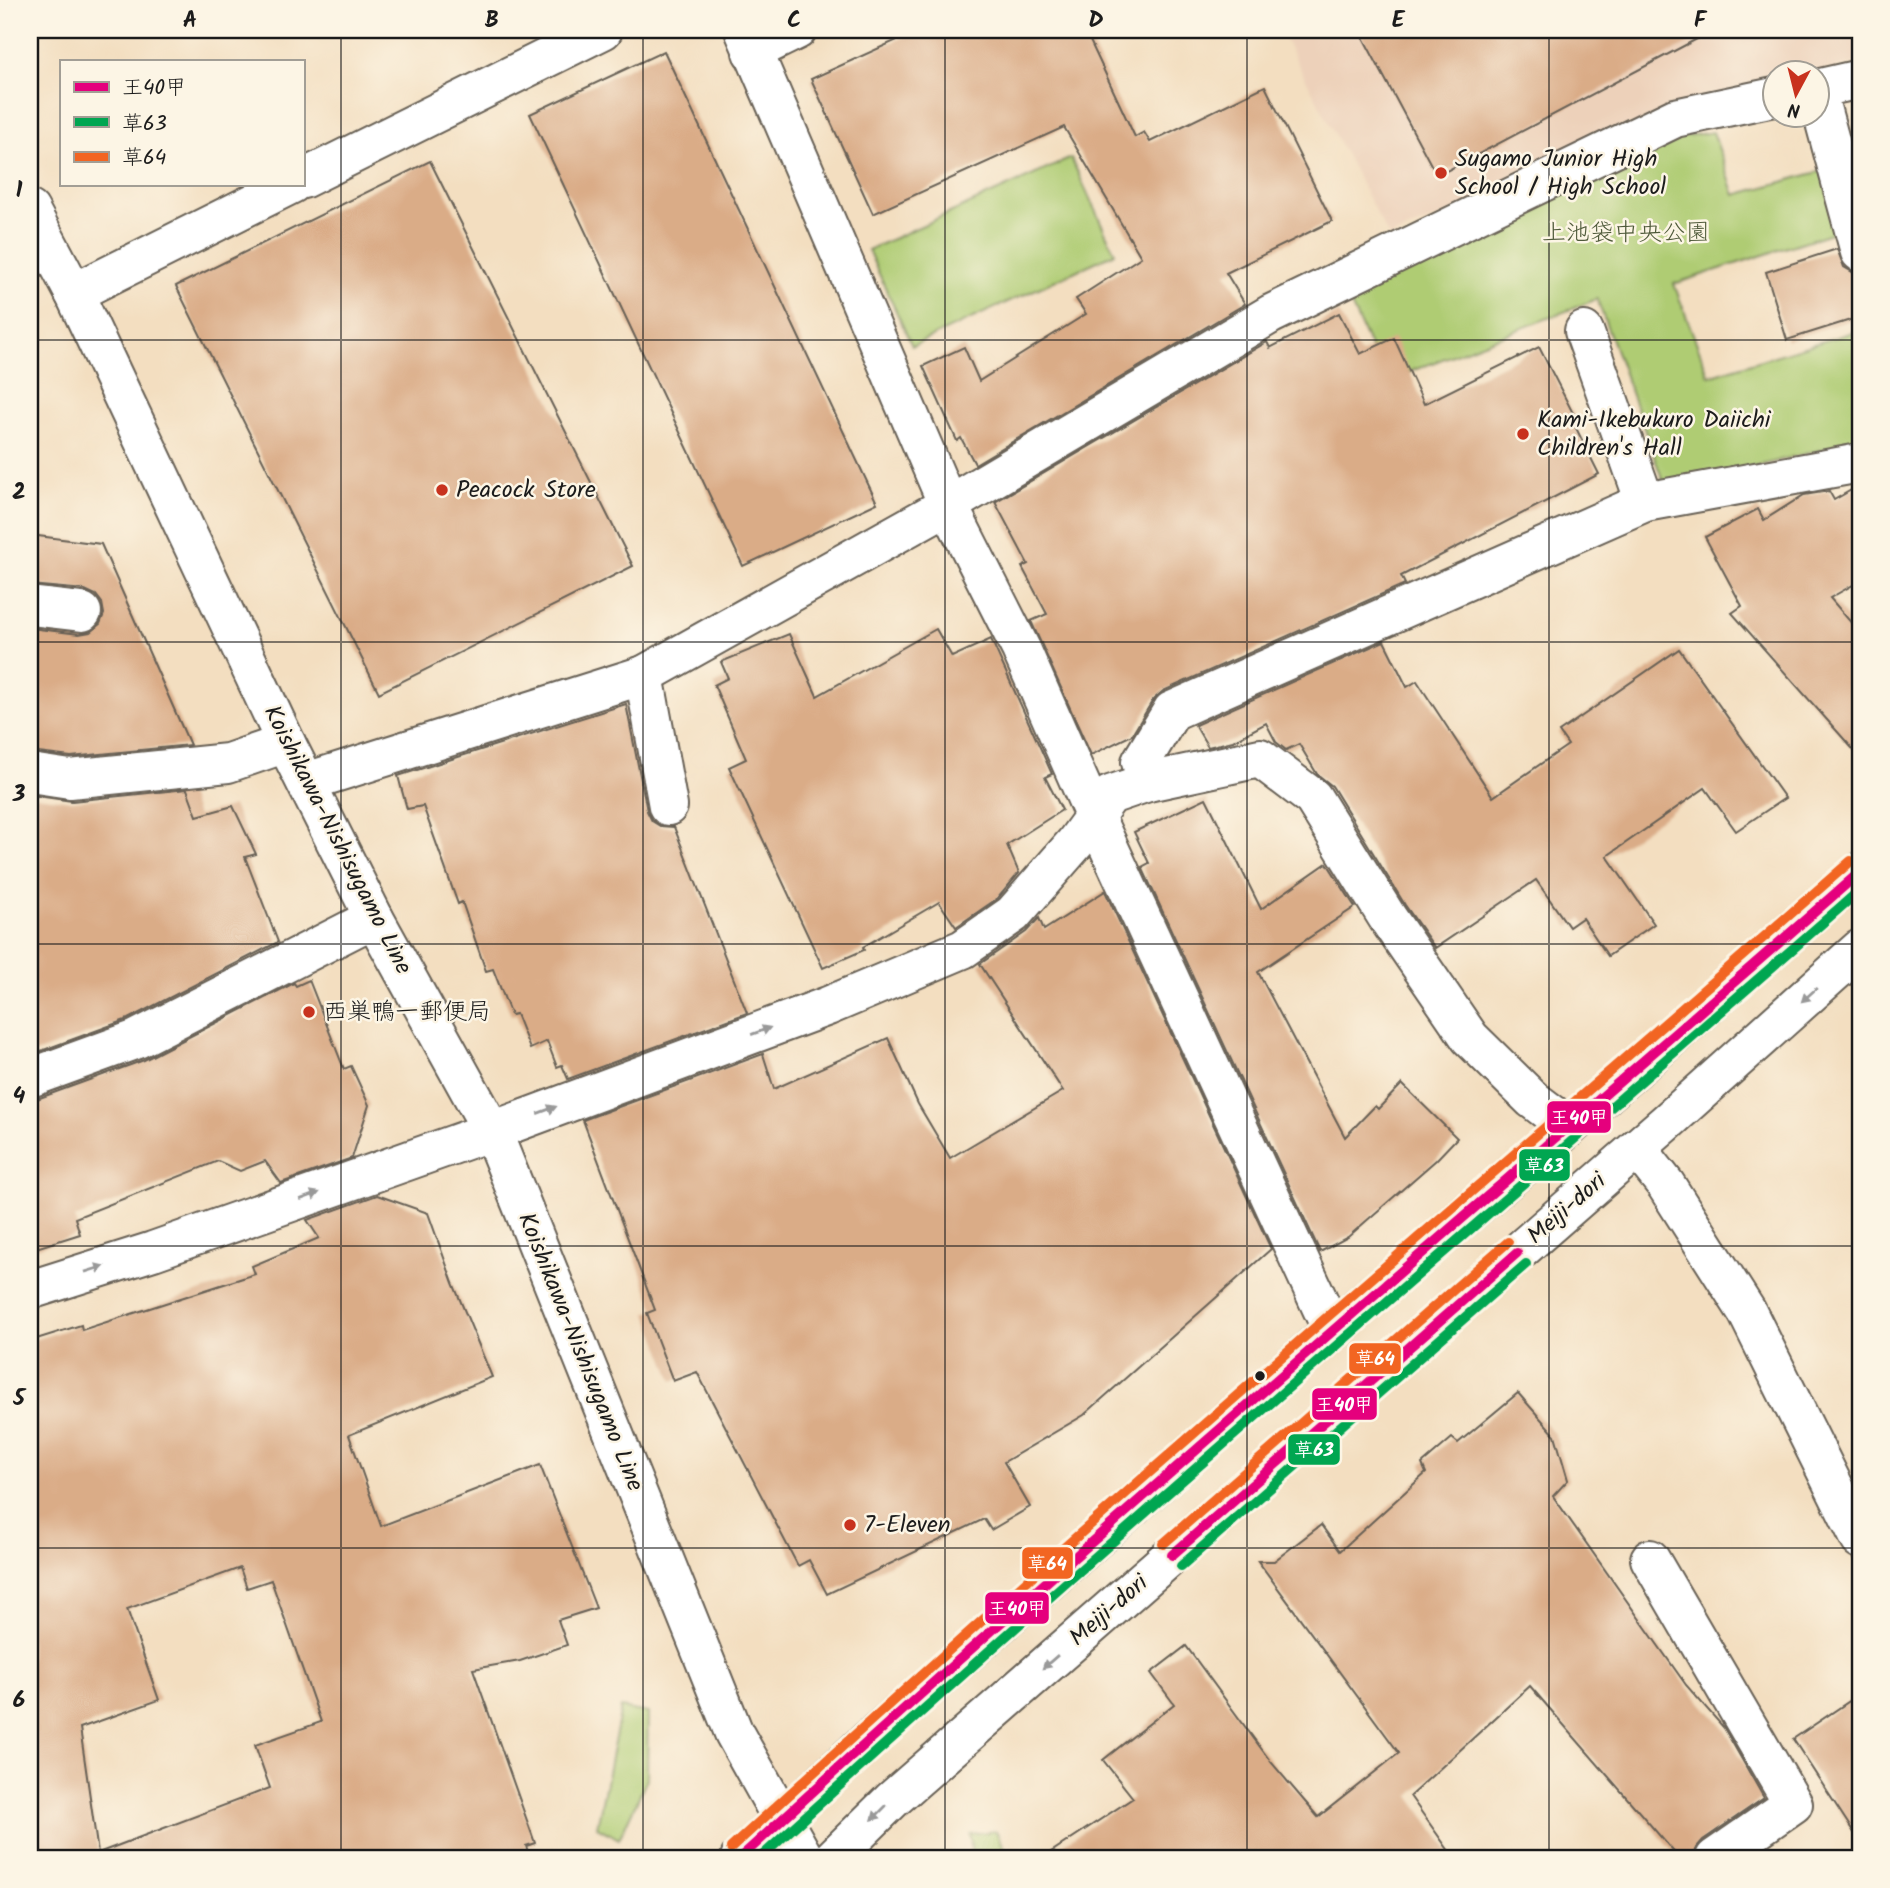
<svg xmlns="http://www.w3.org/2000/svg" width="1890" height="1888" font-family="Kalam,'Klee One',sans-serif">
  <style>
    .built { fill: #edd1ba }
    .green { fill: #afcc73; stroke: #667448; stroke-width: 2 }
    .building { fill: #daac87; fill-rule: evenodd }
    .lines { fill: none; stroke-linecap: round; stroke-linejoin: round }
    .minor-casing { stroke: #676055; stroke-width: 42 }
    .major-casing { stroke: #676055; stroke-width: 42 }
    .minor { stroke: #fff; stroke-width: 38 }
    .major { stroke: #fff; stroke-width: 38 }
    .bus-1-casing { stroke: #fcf5e5; stroke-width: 16 }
    .bus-2-casing { stroke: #fcf5e5; stroke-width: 16 }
    .bus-3-casing { stroke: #fcf5e5; stroke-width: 16 }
    .bus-1 { stroke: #e5007d; stroke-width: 10 }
    .bus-2 { stroke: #00a651; stroke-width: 10 }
    .bus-3 { stroke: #f26522; stroke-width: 10 }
    .oneway { fill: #999 }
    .grid { fill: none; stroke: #1c1c1c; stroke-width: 2; stroke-opacity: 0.55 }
    .poi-dot { fill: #c8321e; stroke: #fcf5e5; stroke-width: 2.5 }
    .bus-dot { fill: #1c1c1c; stroke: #fcf5e5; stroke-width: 2.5 }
    .labels { text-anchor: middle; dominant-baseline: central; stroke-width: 5; stroke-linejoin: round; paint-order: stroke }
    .poi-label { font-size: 24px; fill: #1c1c1c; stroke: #fcf5e5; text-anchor: start }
    .park-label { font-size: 24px; fill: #4f5a3a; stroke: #fcf5e5 }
    .street-label { font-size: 24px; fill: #1c1c1c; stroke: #fcf5e5 }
    .line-badge { stroke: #fcf5e5; stroke-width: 2.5 }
    .badge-label { font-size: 19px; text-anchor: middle; font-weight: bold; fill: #fff }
    .neatline { fill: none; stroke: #1c1c1c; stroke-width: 2.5 }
    .grid-label { font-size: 23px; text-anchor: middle; font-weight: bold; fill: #1c1c1c }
  </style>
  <rect width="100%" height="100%" fill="#fcf5e5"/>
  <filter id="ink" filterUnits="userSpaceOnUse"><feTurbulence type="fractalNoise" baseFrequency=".0143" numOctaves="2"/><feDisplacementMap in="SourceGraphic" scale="14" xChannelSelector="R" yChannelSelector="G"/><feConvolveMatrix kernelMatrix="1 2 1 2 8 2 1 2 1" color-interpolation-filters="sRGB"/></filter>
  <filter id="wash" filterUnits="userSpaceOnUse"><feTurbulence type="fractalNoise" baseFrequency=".00686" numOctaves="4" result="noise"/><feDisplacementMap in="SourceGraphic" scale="28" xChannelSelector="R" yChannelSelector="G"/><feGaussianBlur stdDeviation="1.57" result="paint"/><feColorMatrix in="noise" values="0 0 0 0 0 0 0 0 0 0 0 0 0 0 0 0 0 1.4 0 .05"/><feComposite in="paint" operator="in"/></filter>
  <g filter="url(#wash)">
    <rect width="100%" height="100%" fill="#f3dec0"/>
    <polygon class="built" points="1280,30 1860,30 1860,62 1813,73 1774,74 1774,83 1389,237"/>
    <g class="green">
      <polygon points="1713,132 1735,195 1822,171 1837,231 1674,284 1709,376 1856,331 1860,347 1860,440 1666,489 1597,299 1386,381 1345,292 1659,140"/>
      <polygon points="1071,158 1115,253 912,346 868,250"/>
      <polygon points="621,1708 648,1713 647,1779 619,1839 597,1827"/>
      <polygon points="996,1831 1006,1851 1005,1858 972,1858 970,1834"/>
    </g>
    <g id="blocks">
      <g class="building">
        <polygon points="919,30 1085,30 1135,137 1144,132 1150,142 1265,86 1332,221 1226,273 1245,304 975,464 961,438 957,441 923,366 964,347 979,381 1086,314 1076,299 1141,257 1064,127 873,214 811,79"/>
        <polygon points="1359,30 1714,30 1437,176"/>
        <polygon points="664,51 877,503 743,566 530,114"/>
        <polygon points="430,161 633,566 379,693 176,286"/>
        <polygon points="1837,249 1844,267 1854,273 1860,273 1860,317 1787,340 1766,272"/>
        <polygon points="1339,313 1360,354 1394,338 1424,404 1539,347 1576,419 1573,422 1599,474 1401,576 1405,584 1163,691 1153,700 1132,735 1091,755 1031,621 1047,614 1022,567 1028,564 995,502 1267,342 1270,348"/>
        <polygon points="1860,485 1860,581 1830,598 1860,633 1860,757 1732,613 1742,606 1705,537 1758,509 1764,520 1804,495 1829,491 1834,500"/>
        <polygon points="30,535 101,544 190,745 71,757 30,752 30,628 79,634 90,632 100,624 104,614 102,603 96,595 85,590 30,585"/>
        <polygon points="936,629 952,657 991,639 1052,774 1045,777 1062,810 1007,845 1019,873 998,898 956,927 939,902 863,947 864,950 823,968 729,767 746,759 714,685 728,678 721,662 789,634 817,696"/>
        <polygon points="1384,641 1407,687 1417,681 1493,797 1568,745 1559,732 1679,649 1785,798 1736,831 1705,788 1607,856 1654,924 1608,956 1582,918 1569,927 1536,880 1435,948 1405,905 1332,786 1317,774 1299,744 1286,750 1276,742 1266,723 1233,741 1208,747 1195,725"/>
        <polygon points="626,704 647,811 652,821 660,826 674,827 747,1013 568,1079 562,1065 557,1067 547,1041 530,1049 516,1014 511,1015 493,969 486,971 462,902 458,904 423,806 407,809 398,776"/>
        <polygon points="187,789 197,816 233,806 256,854 245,857 278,942 128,1019 30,1055 30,795 72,801"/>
        <polygon points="1206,798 1261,909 1327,863 1355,907 1258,972 1345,1137 1375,1106 1378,1109 1402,1084 1457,1138 1436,1160 1348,1237 1320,1252 1142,867 1149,863 1134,832"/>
        <polygon points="1105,891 1271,1249 1084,1415 1004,1462 1030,1507 991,1530 984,1519 827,1594 809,1560 798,1566 697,1372 673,1381 647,1313 655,1310 583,1120 763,1054 774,1089 888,1038 918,1104 950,1158 1063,1091 980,964 1026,932 1039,918 1044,930"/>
        <polygon points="309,980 344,1069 351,1066 369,1105 352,1158 281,1183 265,1161 240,1171 218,1161 75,1218 80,1234 30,1250 30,1099 37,1099 144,1060 294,983 296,986"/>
        <path d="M377,1195L428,1213L453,1283L492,1377L349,1435L381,1526L540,1465L596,1608L558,1620L567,1645L520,1661L473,1669L535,1843L526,1846L530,1858H30V1341L81,1325L82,1330L255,1274L252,1266L319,1238L307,1220ZM240,1568L247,1588L271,1580L321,1722L255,1745L270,1788L98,1853L80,1728L159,1700L127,1609Z"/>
        <polygon points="1518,1393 1555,1435 1568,1480 1553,1496 1686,1685 1724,1728 1764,1798 1703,1840 1696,1848 1693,1858 1679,1858 1530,1686 1410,1796 1454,1858 1042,1858 1133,1798 1103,1760 1174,1704 1151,1673 1186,1646 1271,1762 1318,1817 1399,1753 1258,1561 1274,1561 1321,1525 1340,1551 1426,1473 1422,1464 1452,1438 1458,1443"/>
        <polygon points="1860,1694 1860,1842 1793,1739"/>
      </g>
    </g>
  </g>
  <g filter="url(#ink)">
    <use href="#blocks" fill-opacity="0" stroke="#676055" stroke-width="2"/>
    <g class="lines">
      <g class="minor-casing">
        <g id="minor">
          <polyline points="744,30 948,505 1021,649 1094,815 1332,1330"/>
          <polyline points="752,52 797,30"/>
          <polyline points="1816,89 1860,252"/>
          <polyline points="1816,89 1860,79"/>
          <polyline points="303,179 603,30"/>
          <polyline points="74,293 292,184"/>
          <polyline points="1584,331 1645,502"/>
          <polyline points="30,606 82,612"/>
          <polyline points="644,675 668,806"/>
          <polyline points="30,773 70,779 228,763 286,743"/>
          <polyline points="306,782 644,675 948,505 1271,314 1675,118 1774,97"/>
          <polyline points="1148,782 1141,762 1172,711 1645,502 1860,463"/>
          <polyline points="30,1078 137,1039 374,918"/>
          <polyline points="1637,1148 1666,1185 1747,1312 1860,1539"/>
          <polyline points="30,1290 153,1251 492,1131 828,1006 963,949 1013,914 1075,843 1110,795 1148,782 1260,758 1313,798 1387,917 1470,1038 1532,1099 1569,1127"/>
          <polyline points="1650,1559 1793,1804 1715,1858"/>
        </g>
      </g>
      <g class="major-casing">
        <g id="major">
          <polyline points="30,210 74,293 286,743 374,918 492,1131 734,1733 804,1858"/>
          <polyline points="740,1858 862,1746 1332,1330 1569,1127 1860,872"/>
          <polyline points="833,1858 892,1800 1667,1122 1860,949"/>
        </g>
      </g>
      <use href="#minor" class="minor"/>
      <use href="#major" class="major"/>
      <g class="bus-1-casing">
        <g id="bus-1">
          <polyline points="1172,1555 1517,1253"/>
          <path d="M740,1858C1106,1522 1486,1200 1860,872"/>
        </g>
      </g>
      <g class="bus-2-casing">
        <g id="bus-2">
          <polyline points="1181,1566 1526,1264"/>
          <path d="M760,1858C1120,1528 1493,1212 1860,890"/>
        </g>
      </g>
      <g class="bus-3-casing">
        <g id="bus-3">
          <polyline points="1163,1544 1508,1242"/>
          <path d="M731,1848C1097,1511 1477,1189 1851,861"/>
        </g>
      </g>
      <use href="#bus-1" class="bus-1"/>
      <use href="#bus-2" class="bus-2"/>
      <use href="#bus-3" class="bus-3"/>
    </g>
    <defs><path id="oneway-solid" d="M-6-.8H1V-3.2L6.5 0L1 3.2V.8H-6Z" transform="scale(1.75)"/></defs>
    <g class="oneway">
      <use href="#oneway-solid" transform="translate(1809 995) rotate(138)"/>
      <use href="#oneway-solid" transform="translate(761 1031) rotate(-20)"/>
      <use href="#oneway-solid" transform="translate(547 1110) rotate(-20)"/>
      <use href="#oneway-solid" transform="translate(310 1196) rotate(-20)"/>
      <use href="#oneway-solid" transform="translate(95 1269) rotate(-17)"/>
      <use href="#oneway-solid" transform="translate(1050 1662) rotate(139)"/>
      <use href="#oneway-solid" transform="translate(879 1813) rotate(135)"/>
    </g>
  </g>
  <path class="grid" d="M341,30V1858M643,30V1858M945,30V1858M1247,30V1858M1549,30V1858M30,340H1860M30,642H1860M30,944H1860M30,1246H1860M30,1548H1860"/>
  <g class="poi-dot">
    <circle cx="1441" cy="173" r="7"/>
    <circle cx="1523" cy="434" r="7"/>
    <circle cx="442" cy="490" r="7"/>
    <circle cx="309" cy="1012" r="7"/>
    <circle cx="850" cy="1525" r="7"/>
  </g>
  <circle class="bus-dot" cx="1260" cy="1376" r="6"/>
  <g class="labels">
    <g class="poi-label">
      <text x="1455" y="159">Sugamo Junior High<tspan x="1455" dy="28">School / High School</tspan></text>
      <text x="1537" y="420">Kami-Ikebukuro Daiichi<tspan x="1537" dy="28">Children's Hall</tspan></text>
      <text x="456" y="490">Peacock Store</text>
      <text x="323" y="1012">西巣鴨一郵便局</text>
      <text x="864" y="1525">7-Eleven</text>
    </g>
    <g class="park-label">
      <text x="1626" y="233">上池袋中央公園</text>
    </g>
    <g class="street-label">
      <text transform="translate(337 840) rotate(63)">Koishikawa-Nishisugamo Line</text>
      <text transform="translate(1567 1209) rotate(-41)">Meiji-dori</text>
      <text transform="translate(580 1352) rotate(68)">Koishikawa-Nishisugamo Line</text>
      <text transform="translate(1109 1611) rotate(-41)">Meiji-dori</text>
    </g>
  </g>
  <g class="line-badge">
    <rect x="1546" y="1100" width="66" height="34" rx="7" fill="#e5007d"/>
    <rect x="1518" y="1148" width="53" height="34" rx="7" fill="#00a651"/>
    <rect x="1348" y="1342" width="54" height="33" rx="7" fill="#f26522"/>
    <rect x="1311" y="1387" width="67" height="34" rx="7" fill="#e5007d"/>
    <rect x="1287" y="1433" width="54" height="33" rx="7" fill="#00a651"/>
    <rect x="1021" y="1546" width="53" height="34" rx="7" fill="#f26522"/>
    <rect x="984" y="1591" width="66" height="34" rx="7" fill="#e5007d"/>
  </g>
  <g class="badge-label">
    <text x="1579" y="1124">王40甲</text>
    <text x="1544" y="1172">草63</text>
    <text x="1375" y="1365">草64</text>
    <text x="1344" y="1411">王40甲</text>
    <text x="1314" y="1456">草63</text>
    <text x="1047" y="1570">草64</text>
    <text x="1017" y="1615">王40甲</text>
  </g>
  <rect width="1890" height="1888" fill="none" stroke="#fcf5e5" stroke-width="77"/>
  <rect x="60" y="60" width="245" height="126" fill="#fcf5e5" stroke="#a29e95" stroke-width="2"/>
  <rect x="74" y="82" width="35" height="10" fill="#e5007d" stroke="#a29e95" stroke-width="2"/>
  <text x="122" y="94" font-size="21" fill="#1c1c1c">王40甲</text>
  <rect x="74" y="117" width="35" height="10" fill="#00a651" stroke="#a29e95" stroke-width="2"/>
  <text x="122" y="130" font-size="21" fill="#1c1c1c">草63</text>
  <rect x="74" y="152" width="35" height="10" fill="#f26522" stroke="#a29e95" stroke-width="2"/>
  <text x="122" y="164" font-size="21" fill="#1c1c1c">草64</text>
  <g transform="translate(1796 94) rotate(187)"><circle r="33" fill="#fcf5e5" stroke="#a29e95" stroke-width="2"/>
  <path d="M0-5L12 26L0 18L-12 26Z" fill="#c8321e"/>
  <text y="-10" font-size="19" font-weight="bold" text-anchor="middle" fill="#1c1c1c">N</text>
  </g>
  <rect x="38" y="38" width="1814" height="1812" class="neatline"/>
  <g class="grid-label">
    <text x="190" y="27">A</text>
    <text x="492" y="27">B</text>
    <text x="794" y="27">C</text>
    <text x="1096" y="27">D</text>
    <text x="1398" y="27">E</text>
    <text x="1700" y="27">F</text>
    <text x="19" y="197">1</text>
    <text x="19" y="499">2</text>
    <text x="19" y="801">3</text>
    <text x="19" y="1103">4</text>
    <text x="19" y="1405">5</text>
    <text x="19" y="1707">6</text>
  </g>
</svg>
